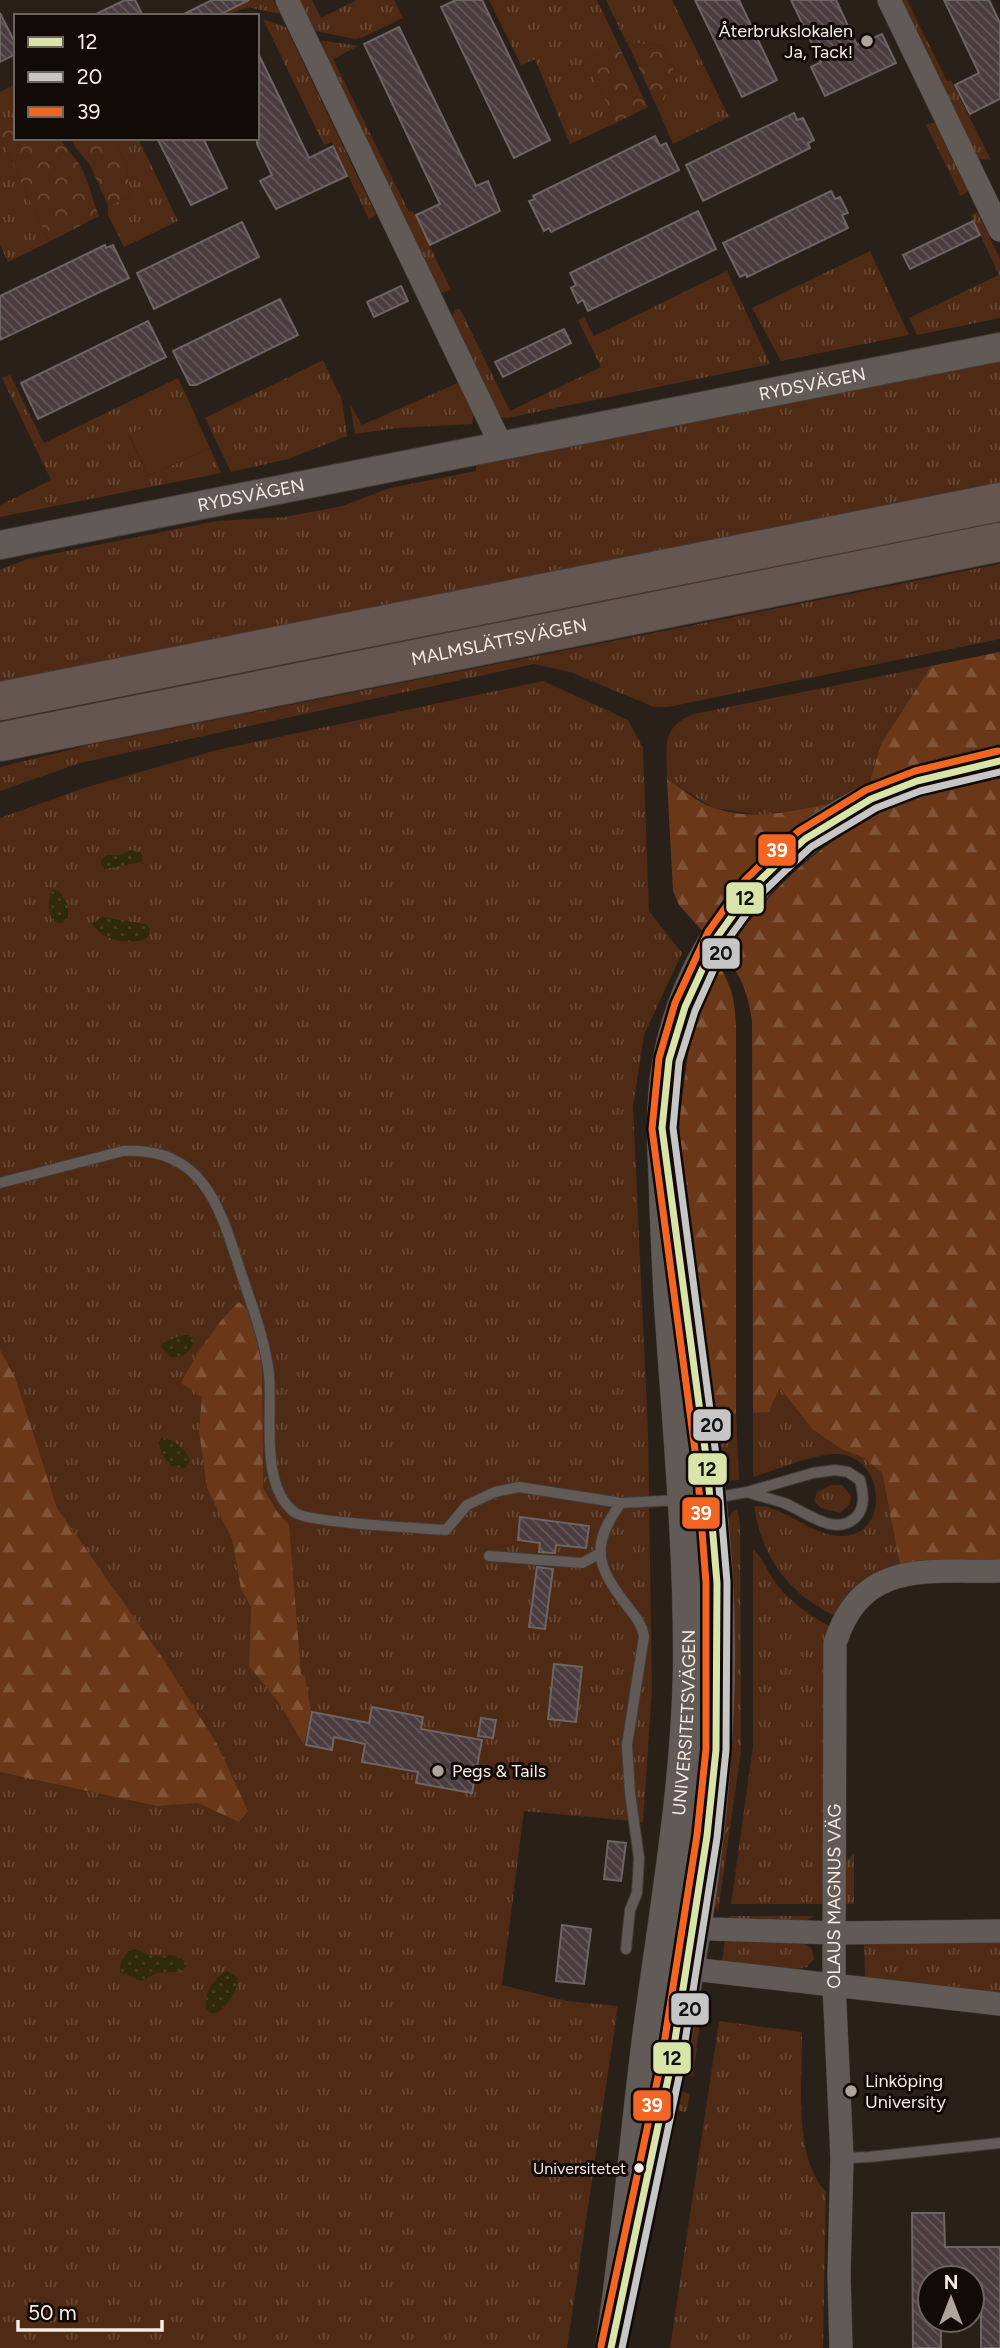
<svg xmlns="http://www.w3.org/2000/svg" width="1000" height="2348" font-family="Figtree,sans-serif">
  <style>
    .grass { fill: url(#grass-tufts) }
    .forest { fill: url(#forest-firs) }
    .sand { fill: url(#sand-dots) }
    .park { fill: url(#park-crowns) }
    .pitch { fill: #4f2a14 }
    .building { fill: url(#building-back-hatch); stroke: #6d6464; stroke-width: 2 }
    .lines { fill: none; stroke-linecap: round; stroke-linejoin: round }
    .service-casing { stroke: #443b37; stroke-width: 12 }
    .minor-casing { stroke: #443b37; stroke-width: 24 }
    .tertiary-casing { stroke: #443b37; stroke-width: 30 }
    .secondary-casing { stroke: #443b37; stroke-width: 33 }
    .motorway-casing { stroke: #443b37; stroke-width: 40 }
    .service { stroke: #625a56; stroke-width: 10 }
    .minor { stroke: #625a56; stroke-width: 23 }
    .tertiary { stroke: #625a56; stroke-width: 28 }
    .secondary { stroke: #625a56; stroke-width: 32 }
    .motorway { stroke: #665651; stroke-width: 38 }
    .bus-1-casing { stroke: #120a07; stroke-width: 12 }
    .bus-2-casing { stroke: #120a07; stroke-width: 12 }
    .bus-3-casing { stroke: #120a07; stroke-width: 12 }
    .bus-1 { stroke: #d9e5a8; stroke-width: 7 }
    .bus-2 { stroke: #c6c6c6; stroke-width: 7 }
    .bus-3 { stroke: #f26522; stroke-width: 7 }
    .poi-dot { fill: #b0a49d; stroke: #120a07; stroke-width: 2.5 }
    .bus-dot { fill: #f8ebe4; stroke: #120a07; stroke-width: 2.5 }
    .labels { text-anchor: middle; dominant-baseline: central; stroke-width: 6; stroke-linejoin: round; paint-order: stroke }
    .bus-label { font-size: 16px; fill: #f8ebe4; stroke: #120a07; text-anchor: end }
    .poi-label { font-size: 18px; fill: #f8ebe4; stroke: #120a07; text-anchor: start }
    .street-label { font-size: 18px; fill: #f8ebe4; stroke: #120a07 }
    .line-badge { stroke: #120a07; stroke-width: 2.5 }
    .badge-label { font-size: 19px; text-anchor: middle; font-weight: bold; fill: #fff }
    .pale-badge-label { font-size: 19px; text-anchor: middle; font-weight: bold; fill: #111 }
  </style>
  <defs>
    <pattern id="grass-tufts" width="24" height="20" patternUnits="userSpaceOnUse" patternTransform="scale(1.75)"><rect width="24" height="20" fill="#4f2a14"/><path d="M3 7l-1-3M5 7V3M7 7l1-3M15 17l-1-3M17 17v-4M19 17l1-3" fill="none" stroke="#694936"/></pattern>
    <pattern id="forest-firs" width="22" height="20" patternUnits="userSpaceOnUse" patternTransform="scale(1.75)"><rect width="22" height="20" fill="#6a3718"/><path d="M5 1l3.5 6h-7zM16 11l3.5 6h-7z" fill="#805439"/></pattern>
    <pattern id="sand-dots" width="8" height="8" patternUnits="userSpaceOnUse" patternTransform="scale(1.75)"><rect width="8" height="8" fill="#31290b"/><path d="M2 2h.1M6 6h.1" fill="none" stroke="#453e23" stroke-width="1.8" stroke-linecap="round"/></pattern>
    <pattern id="park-crowns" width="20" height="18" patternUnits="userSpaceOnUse" patternTransform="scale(1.75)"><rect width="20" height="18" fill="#4f2a14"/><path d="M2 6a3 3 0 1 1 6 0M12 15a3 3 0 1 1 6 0" fill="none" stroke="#694936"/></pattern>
    <pattern id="building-back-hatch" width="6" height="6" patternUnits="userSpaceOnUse" patternTransform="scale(1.75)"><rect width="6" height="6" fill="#4b3c40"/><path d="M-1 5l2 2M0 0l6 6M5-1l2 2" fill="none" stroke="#66585b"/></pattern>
  </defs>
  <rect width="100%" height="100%" fill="#2a201a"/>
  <g class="grass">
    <polygon points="211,0 273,0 280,14 248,7 224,16 178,16"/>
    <polygon points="299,0 312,0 321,18 357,0 394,0 403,18 363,37 355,39 315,31"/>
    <polygon points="489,0 597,0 618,44 586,61 616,123 570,144 535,59 521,65"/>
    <polygon points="606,0 672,0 729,117 673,144 657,107 677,76 662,46 626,42"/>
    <polygon points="898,0 907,0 947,81 951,80 991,160 977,159"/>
    <polygon points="263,19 286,27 376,215 369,219 332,142 324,145"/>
    <polygon points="326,41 358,46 333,59 409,212 413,211 451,290 441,293 437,289 319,42"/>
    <polygon points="16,84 16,118 5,124 0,136 49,242 8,262 0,245 0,92"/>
    <polygon points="931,123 935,123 968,191 961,196 926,125"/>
    <polygon points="115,138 138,138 178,221 124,247 108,215 108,206 131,197 126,165"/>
    <polygon points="975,213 978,213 1000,259 1000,318 917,335 909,318 999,275 971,215"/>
    <polygon points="870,251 909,335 781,361 752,308"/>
    <polygon points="727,271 770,364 507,418 499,417 452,321 454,310 460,309 510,411 601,367 578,320 584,317 594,336"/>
    <polygon points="323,360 342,400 347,436 288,459 231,472 205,418"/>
    <polygon points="1000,360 1000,483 0,682 0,570 27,559 217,521 285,517 342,506 390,488 476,471 476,465"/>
    <polygon points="10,375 44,443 178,378 191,406 129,435 148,476 210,448 221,473 0,517 0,505 51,480 2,378"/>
    <polygon points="460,382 474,412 472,424 396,428 355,434 350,404 362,425"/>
    <polygon points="1000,564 1000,639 668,707 654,707 570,672 534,664 80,763 0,791 0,767 89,745"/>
    <path d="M931,666L881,744L870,781L830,803L798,811L762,815L713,808L667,779C667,747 660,727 694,714Z"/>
    <polygon points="543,681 628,720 643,748 649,911 682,953 644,1035 633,1106 648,1432 652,1690 643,1822 524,1811 502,1985 567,2001 618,2006 567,2348 0,2348 0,818 84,788 217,750"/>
    <path d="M779,1387L812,1429L841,1449L864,1458L882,1473L900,1565C870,1574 856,1594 835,1616C788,1593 762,1558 754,1506C759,1507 766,1506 770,1508C794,1515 814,1535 839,1536C893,1538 885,1453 835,1454C810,1455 777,1470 753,1477V1413L768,1412Z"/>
    <polygon points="736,1414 739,1480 719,1481 714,1415"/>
    <polygon points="831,1485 842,1485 851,1496 850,1504 840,1513 821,1508 814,1501 817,1492"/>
    <polygon points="737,1509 740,1523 741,1751 718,1912 713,1904 723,1529 733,1511"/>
    <path d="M753,1549C764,1559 769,1575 778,1586C793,1604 811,1616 831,1627L825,1642L824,1661L825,1890L823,1904H731L753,1746Z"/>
    <polygon points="854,1854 854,1904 844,1904 846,1861"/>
    <polygon points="729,1916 815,1916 801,1923 729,1920"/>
    <polygon points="725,1940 801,1942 812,1949 814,1959 807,1967 792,1970 722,1962"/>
    <polygon points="1000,1941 1000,1997 865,1981 864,1942"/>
    <polygon points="688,2013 701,2015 693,2076 685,2074 681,2091 690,2094 687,2110 685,2112 677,2110"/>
    <path d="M719,2021L802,2032C803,2080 792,2155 826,2192L823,2348H670Z"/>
  </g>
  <g class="forest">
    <polygon points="1000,652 1000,744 940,758 870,781 881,744 931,666"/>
    <path d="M1000,776V1563L900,1565L882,1473L864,1458L841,1449L812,1429L780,1388L768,1412L753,1413L752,1021C748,994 742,976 724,956C763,897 810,850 872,817C882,812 891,806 901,803C933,791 967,783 1000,776Z"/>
    <path d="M667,779C682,788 698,803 714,808C752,821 792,812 830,803C813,815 796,826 780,839C748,865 726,899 704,933L679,905L673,891Z"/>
    <path d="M718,964C733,987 735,1003 736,1029V1414L714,1415L681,1172L678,1128L688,1054L698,1017Z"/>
    <path d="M239,1302L250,1312L262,1363L263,1488L278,1513L289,1525L301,1674L305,1676L311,1711L304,1745L279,1703L249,1666L251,1607L241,1589L232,1539L207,1488L199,1430L202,1397L181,1383C196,1354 215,1324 239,1302Z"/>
    <polygon points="0,1350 15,1377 57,1508 166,1663 217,1744 248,1811 239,1822 198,1803 157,1806 0,1772"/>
  </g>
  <g class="sand">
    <polygon points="131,850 141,852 143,857 141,862 105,869 101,866 101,860 107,855 119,855"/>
    <path d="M52,890L59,891L68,904V919L61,923L54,922C47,914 48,900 52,890Z"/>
    <path d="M102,917L145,924L150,929L148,937C133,947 102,941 92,924Z"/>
    <path d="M187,1334L193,1339C193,1352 182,1357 170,1357L161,1346L165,1341Z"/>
    <path d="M162,1438C174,1439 187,1450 190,1461L186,1468L171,1466L163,1455L158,1443Z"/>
    <path d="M137,1949C155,1963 174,1947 186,1963L184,1969L178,1972L157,1973L142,1981L120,1972L121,1961L129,1950Z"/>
    <path d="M227,1971L238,1978C239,1991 227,2004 217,2013H210L206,2009C204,1993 213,1978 227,1971Z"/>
  </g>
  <g class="park">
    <polygon points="627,42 662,46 677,76 657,107"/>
    <polygon points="618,44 648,107 616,123 586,61"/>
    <path d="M16,118V138H60C65,149 75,156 81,167C89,182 92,199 99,216L49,242L0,136L5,124Z"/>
    <polygon points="71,138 115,138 126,165 131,197 108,206 90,165 75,147"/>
  </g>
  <polygon class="pitch" points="191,406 210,448 148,476 129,434"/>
  <g class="building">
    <polygon points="125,0 135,0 143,16 92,16"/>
    <polygon points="212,0 249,0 217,16 180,16"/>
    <polygon points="456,0 482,0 550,140 514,158 441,7"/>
    <polygon points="695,0 739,0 777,80 742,97"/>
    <polygon points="791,0 836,0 857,45 882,34 896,63 825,96 811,67 821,62"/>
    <polygon points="944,0 989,0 1000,23 1000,99 970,114 955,85 979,73"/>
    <polygon points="0,13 16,45 16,54 0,62"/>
    <polygon points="399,27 476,186 488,181 500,211 430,245 416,215 440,204 364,44"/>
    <polygon points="257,51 309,158 333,146 347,176 276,209 260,181 272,175 257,144"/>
    <polygon points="794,113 797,120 803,118 814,140 808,143 810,148 703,201 686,165"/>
    <polygon points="655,136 660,146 666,143 679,170 551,232 549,228 544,231 529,201 535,199 533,196"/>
    <polygon points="157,138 203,138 227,188 191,205"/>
    <polygon points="831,191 835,199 840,197 848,213 842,215 848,228 747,277 746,274 740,277 723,243"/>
    <polygon points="698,211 716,249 588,311 583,300 578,303 571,288 576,285 570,273"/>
    <polygon points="973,221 980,235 910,269 903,255"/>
    <polygon points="242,222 259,257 154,309 137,273"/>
    <polygon points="105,245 106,248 113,245 129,278 0,340 0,296"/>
    <polygon points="401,286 408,301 374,317 367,302"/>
    <polygon points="280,299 298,335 196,385 190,385 173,351"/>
    <polygon points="148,321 166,357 38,419 21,383"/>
    <polygon points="564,329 571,343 503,377 495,362"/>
    <polygon points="520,1517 589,1526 586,1548 556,1545 555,1553 539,1552 540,1543 518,1540"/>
    <polygon points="537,1567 553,1569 545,1629 529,1627"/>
    <polygon points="554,1664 582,1667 576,1722 548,1719"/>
    <polygon points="372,1707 423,1717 421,1729 482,1740 472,1793 416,1783 418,1772 362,1762 365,1744 334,1737 332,1750 306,1745 312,1712 369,1723"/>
    <polygon points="481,1718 496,1720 493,1738 478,1736"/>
    <polygon points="608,1841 626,1843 621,1881 604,1879"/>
    <polygon points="562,1925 591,1929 584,1984 556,1981"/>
    <polygon points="912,2213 944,2213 945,2247 1000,2247 1000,2348 981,2348 981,2298 972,2298 972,2278 930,2278 930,2320 941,2320 941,2348 913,2348"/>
  </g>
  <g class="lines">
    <g class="service-casing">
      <g id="service">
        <path d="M0,1183L123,1151C206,1146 221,1212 242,1276C253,1308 265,1341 269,1374C273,1414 259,1484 294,1512C307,1523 421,1528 446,1530L467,1505L495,1492L519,1487L621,1503L681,1500"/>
        <path d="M714,1498L747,1492L813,1473L835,1470L848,1472L860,1480C863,1492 866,1507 856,1517C835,1538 805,1511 784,1503C772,1499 759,1496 747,1492"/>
        <path d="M621,1503C591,1544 595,1564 625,1603C633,1614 642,1623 644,1636L627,1745L630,1793L639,1858L637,1893L630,1910L626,1949"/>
        <polyline points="489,1556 582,1563 601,1553"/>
        <polyline points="842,2158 869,2157 1000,2143"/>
      </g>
    </g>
    <g class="minor-casing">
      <g id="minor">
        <polyline points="287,0 502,447"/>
        <polyline points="889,0 1000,230"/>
        <polyline points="681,1928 835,1933 1000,1931"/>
        <polyline points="675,1967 1000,2004"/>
        <path id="s1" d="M841,2348L839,2275L842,2158L834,1984L835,1643C862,1558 928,1573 1000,1571"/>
      </g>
    </g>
    <g class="tertiary-casing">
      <g id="tertiary">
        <path id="s2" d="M0,545L1000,347"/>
      </g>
    </g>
    <g class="secondary-casing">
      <g id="secondary">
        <path d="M651,2160C691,1971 728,1776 717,1581C713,1509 703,1437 694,1365"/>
        <path id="s3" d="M611,2348C627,2246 635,2142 648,2039C664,1916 687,1792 689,1668C690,1546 678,1424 670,1303C668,1265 666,1226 665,1188C663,1146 661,1105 668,1064C688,950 768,847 872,799C913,780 957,771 1000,761"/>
      </g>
    </g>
    <g class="motorway-casing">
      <g id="motorway">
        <polyline points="0,701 1000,502"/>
        <path id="s4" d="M0,742L1000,542"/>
      </g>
    </g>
    <use href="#service" class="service"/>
    <use href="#minor" class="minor"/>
    <use href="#tertiary" class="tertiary"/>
    <use href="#secondary" class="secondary"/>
    <use href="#motorway" class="motorway"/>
    <g class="bus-1-casing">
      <polyline id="bus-1" points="611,2348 671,2065 707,1836 716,1750 717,1583 707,1464 662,1128 669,1060 685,1007 717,937 753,887 779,862 805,839 871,799 917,781 1000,761"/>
    </g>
    <g class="bus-2-casing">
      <polyline id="bus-2" points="622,2348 681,2067 717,1838 726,1750 727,1582 717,1463 673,1128 679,1062 695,1011 726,942 761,894 786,870 811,847 876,808 920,791 1000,772"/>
    </g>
    <g class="bus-3-casing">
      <polyline id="bus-3" points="601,2346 661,2063 697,1835 706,1749 706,1583 697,1465 652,1129 659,1058 675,1003 708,932 745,880 772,854 799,831 866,790 915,771 998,751"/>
    </g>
    <use href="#bus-1" class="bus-1"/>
    <use href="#bus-2" class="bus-2"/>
    <use href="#bus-3" class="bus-3"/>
  </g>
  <g class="poi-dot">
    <circle cx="867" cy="41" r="7"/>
    <circle cx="438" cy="1771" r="7"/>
    <circle cx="851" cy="2091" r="7"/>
  </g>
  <circle class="bus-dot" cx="639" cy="2168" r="6"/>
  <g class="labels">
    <g class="bus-label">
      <text x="626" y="2168">Universitetet</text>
    </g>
    <g class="poi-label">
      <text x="853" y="31" text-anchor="end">Återbrukslokalen<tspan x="853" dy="21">Ja, Tack!</tspan></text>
      <text x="452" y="1771">Pegs &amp; Tails</text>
      <text x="865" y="2081">Linköping<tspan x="865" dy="21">University</tspan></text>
    </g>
    <g class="street-label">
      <text stroke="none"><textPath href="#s2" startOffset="828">RYDSVÄGEN</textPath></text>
      <text stroke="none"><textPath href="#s2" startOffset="256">RYDSVÄGEN</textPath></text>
      <text stroke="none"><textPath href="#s4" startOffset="509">MALMSLÄTTSVÄGEN</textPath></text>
      <text stroke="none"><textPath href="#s3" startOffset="630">UNIVERSITETSVÄGEN</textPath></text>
      <text stroke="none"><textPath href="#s1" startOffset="452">OLAUS MAGNUS VÄG</textPath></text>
    </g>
  </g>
  <g class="line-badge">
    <rect x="757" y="833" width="40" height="34" rx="7" fill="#f26522"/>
    <rect x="725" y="881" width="40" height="34" rx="7" fill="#d9e5a8"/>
    <rect x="701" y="937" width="40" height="33" rx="7" fill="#c6c6c6"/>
    <rect x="692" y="1408" width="40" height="34" rx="7" fill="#c6c6c6"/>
    <rect x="687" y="1452" width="41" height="34" rx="7" fill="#d9e5a8"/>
    <rect x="681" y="1496" width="40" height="34" rx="7" fill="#f26522"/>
    <rect x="670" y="1992" width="40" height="34" rx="7" fill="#c6c6c6"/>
    <rect x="652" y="2041" width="40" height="34" rx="7" fill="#d9e5a8"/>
    <rect x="632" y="2089" width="40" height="33" rx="7" fill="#f26522"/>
  </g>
  <g class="badge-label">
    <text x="777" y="857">39</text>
    <text x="701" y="1520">39</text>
    <text x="652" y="2112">39</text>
  </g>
  <g class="pale-badge-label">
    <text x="745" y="905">12</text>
    <text x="721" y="960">20</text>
    <text x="712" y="1432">20</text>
    <text x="707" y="1476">12</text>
    <text x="690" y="2016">20</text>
    <text x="672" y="2065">12</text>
  </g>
  <rect x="14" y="14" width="245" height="126" fill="#120a07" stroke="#6e645f" stroke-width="2"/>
  <rect x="28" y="37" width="35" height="10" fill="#d9e5a8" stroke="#6e645f" stroke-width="2"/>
  <text x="77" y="49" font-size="21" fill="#f8ebe4">12</text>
  <rect x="28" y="72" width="35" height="10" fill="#c6c6c6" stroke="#6e645f" stroke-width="2"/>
  <text x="77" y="84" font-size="21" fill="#f8ebe4">20</text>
  <rect x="28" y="107" width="35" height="10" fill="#f26522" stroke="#6e645f" stroke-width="2"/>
  <text x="77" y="119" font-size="21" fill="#f8ebe4">39</text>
  <g transform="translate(951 2299)"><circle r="33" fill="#120a07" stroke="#6e645f" stroke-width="2"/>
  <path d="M0-5L12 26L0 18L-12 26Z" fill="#b0a49d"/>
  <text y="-10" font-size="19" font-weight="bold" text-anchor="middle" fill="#f8ebe4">N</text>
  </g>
  <path d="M18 2320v10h144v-10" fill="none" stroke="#f8ebe4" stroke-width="3.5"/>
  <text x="28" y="2320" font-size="21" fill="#f8ebe4" stroke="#120a07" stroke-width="5" paint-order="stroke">50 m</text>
</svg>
